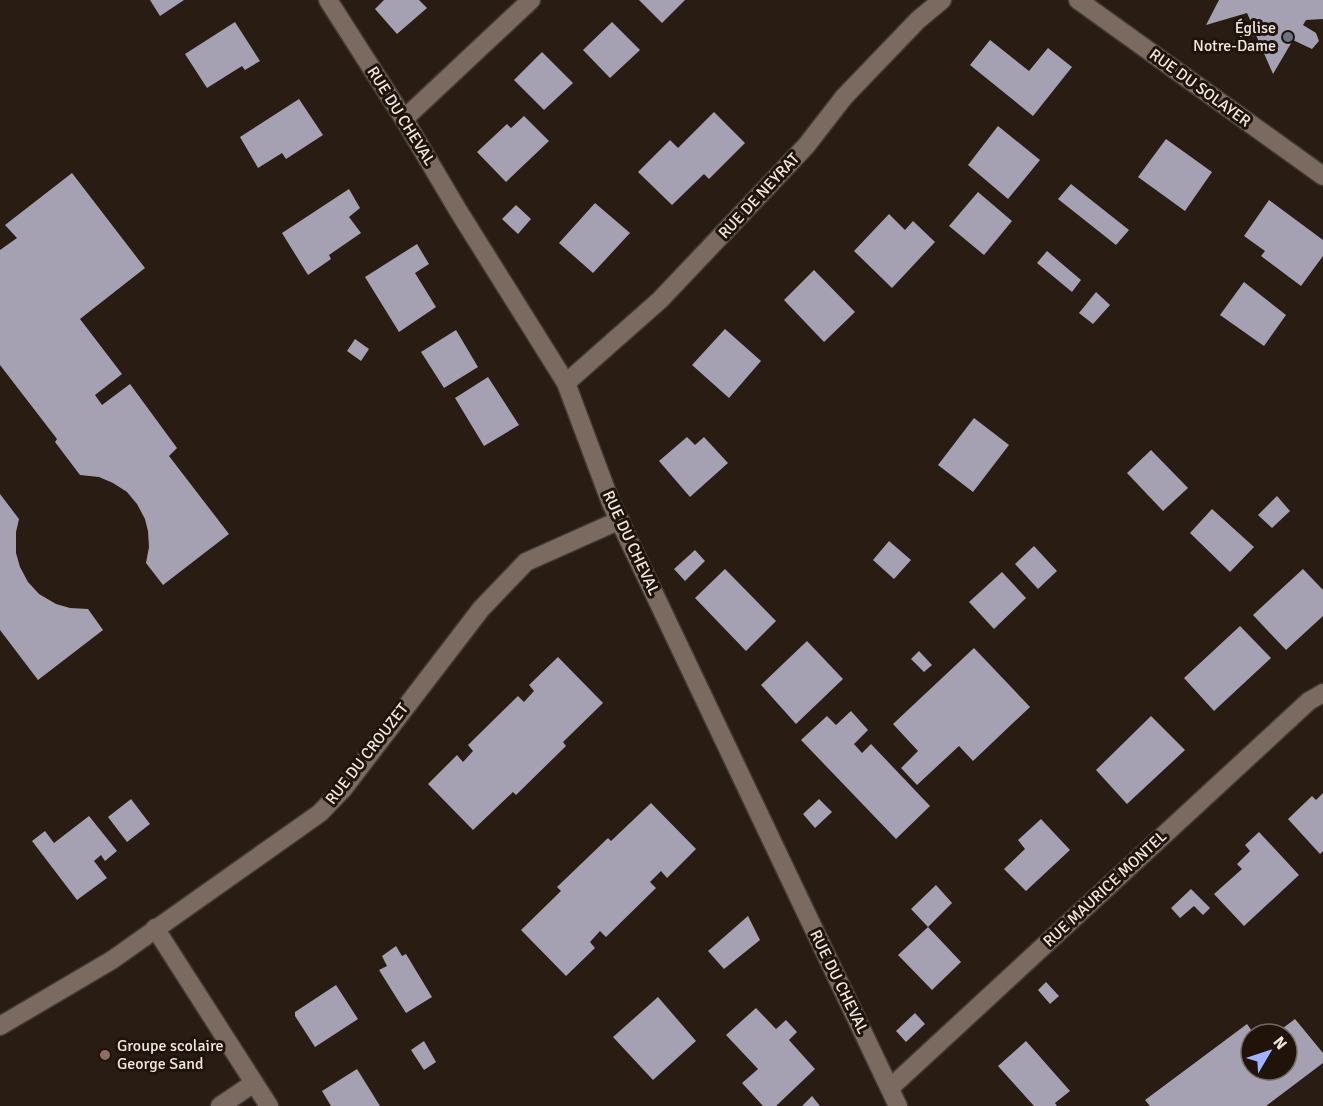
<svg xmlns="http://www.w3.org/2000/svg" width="1323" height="1106" font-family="Signika,sans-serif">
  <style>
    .building { fill: #a5a1b3 }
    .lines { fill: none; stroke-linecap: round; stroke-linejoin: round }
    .street-casing { stroke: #423834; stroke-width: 21 }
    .street { stroke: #7b6a60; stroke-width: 18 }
    .worship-dot { fill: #6b7280; stroke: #1f130a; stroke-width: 2 }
    .education-dot { fill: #8d6e63; stroke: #1f130a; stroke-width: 2 }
    .labels { text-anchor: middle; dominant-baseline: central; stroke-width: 6; stroke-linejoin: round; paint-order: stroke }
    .poi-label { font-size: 16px; fill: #f2e9e3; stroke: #1f130a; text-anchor: end }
    .street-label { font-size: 16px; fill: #f2e9e3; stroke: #1f130a }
  </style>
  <rect width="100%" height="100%" fill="#291c13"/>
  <g class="building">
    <polygon points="150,0 184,0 160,16"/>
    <polygon points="384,0 419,0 427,8 397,34 375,9"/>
    <polygon points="639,0 685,0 662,23"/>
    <polygon points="1219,0 1323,0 1323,19 1306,20 1303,25 1316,33 1319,41 1312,49 1293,40 1273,74 1256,35 1242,41 1237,29 1252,24 1247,13 1206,25"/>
    <polygon points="235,22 260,61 245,70 242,66 207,88 185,54"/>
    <polygon points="612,22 640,50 610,78 583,50"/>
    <polygon points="990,40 1029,71 1048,48 1072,67 1033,116 970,65"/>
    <polygon points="542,52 573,83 544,110 514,80"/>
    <polygon points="299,99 323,135 286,159 282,153 258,168 240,137"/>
    <polygon points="714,112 745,143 709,179 704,174 672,205 638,172 670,140 678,148"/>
    <polygon points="524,116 549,141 506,182 477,152 507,124 511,128"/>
    <polygon points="998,126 1040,160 1008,199 968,165"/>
    <polygon points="1166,139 1212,172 1185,211 1138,177"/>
    <polygon points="72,173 145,268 80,319 122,374 95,395 102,405 130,384 177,448 169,456 229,534 163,585 146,563 149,547 148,531 145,519 137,504 127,492 113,483 99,477 80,475 55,442 57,439 0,365 0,250 17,238 5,225"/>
    <polygon points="1071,184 1129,230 1116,245 1058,199"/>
    <polygon points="349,189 360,208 349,217 361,233 329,255 331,259 308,275 282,233"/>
    <polygon points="978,192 1012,221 984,255 949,226"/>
    <polygon points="1269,200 1323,240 1323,256 1301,286 1261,256 1265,251 1244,236"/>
    <polygon points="595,203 630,233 593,273 559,243"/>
    <polygon points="516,205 531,219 518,234 502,219"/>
    <polygon points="889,214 905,230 913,221 935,242 892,288 854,251"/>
    <polygon points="417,244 429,264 415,273 436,307 399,332 365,277"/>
    <polygon points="1047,251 1081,280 1072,292 1037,263"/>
    <polygon points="814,270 855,312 824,342 784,300"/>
    <polygon points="1244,282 1286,315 1264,346 1220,315"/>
    <polygon points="1096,292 1110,305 1093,324 1079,313"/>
    <polygon points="725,329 761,361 729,398 692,365"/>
    <polygon points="456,330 478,367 444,388 421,352"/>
    <polygon points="355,339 369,349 361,361 347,351"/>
    <polygon points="488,377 519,425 484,446 455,398"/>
    <polygon points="974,418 1009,445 973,492 938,465"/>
    <polygon points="687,437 695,445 704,437 728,463 690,497 659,461"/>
    <polygon points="1151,450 1188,488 1163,511 1127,473"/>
    <polygon points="0,494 19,519 16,532 16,553 20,567 28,582 39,594 56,604 70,608 88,609 103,630 38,680 0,630"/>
    <polygon points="1277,496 1290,511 1272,528 1258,515"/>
    <polygon points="1212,509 1254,547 1230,572 1190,533"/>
    <polygon points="889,541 911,560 894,579 873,560"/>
    <polygon points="1034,546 1057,571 1038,589 1015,564"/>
    <polygon points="695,550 705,561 685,581 674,569"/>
    <polygon points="725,569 776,621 746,651 695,598"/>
    <polygon points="1303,569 1323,590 1323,616 1286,650 1253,615"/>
    <polygon points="1002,572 1026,598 994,629 969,602"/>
    <polygon points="1240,626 1271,658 1214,711 1184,678"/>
    <polygon points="807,641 843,679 796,724 761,685"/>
    <polygon points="974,648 1030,707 973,761 959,746 917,785 901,768 918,751 893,724"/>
    <polygon points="919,651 932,665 924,672 911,659"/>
    <polygon points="558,657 603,703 563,742 566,746 516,795 513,792 473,830 428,784 457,755 463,762 473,751 468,745 518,696 524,702 534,691 529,685"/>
    <polygon points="851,711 868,730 854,744 862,753 871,744 930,806 896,839 801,740 827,716 836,725"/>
    <polygon points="1151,716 1185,750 1127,804 1096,770"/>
    <polygon points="1323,793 1323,851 1320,854 1288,819 1312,796 1316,800"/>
    <polygon points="131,799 150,824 127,842 108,817"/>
    <polygon points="819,799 832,812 815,828 803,814"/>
    <polygon points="651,803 696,849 667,878 661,871 650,882 656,888 606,937 600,931 590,942 595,948 566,976 521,930 561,891 557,887 608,838 611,841"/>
    <polygon points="89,816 117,851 105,861 101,855 94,861 107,878 77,900 32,841 45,831 54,843"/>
    <polygon points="1041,819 1070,850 1026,891 1004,869 1025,849 1018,840"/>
    <polygon points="1259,832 1299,875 1244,926 1214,894 1242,869 1237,864 1250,851 1245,845"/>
    <polygon points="936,885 952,903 928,927 911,909"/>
    <polygon points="1191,889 1210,908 1203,915 1194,906 1180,918 1171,908"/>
    <polygon points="748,916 760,940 724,969 708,951"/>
    <polygon points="928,927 961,962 932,990 898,955"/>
    <polygon points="396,946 402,956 406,954 432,997 406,1013 379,970 387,966 382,956"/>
    <polygon points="1046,982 1059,996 1050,1004 1038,990"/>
    <polygon points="336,985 358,1019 315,1047 295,1016 295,1012"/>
    <polygon points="658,997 696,1041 653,1080 613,1037"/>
    <polygon points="756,1008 776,1029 786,1020 797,1032 789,1040 815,1069 776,1106 763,1106 742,1083 758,1069 726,1035"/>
    <polygon points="915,1013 925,1024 906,1042 896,1031"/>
    <polygon points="1295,1019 1323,1053 1323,1063 1266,1106 1150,1106 1145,1100 1247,1024 1254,1034 1251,1034 1251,1070 1287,1070 1287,1034 1275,1034"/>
    <polygon points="424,1041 436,1062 424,1070 411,1050"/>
    <polygon points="1026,1041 1070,1091 1055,1103 1057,1106 1034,1106 998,1066"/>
    <polygon points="357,1069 380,1106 331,1106 322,1091"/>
    <polygon points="812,1096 820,1106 802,1106"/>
  </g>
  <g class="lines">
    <g class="street-casing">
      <g id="street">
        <polyline points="328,0 404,119 459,212 566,383 611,503 898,1106"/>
        <polyline points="1078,0 1323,176"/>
        <polyline points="404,119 531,0"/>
        <polyline points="566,383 660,300 806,146 844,97 918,20 942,0"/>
        <polyline points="155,928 269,1106"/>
        <polyline points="0,1026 112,960 320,813 343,789 481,609 526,562 620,520"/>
        <polyline points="890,1088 1309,701 1323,693"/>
        <polyline points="220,1106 254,1083"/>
      </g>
    </g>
    <use href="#street" class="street"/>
  </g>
  <circle class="worship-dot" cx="1288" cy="37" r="6"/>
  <circle class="education-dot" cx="105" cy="1055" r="6"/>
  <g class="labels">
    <g class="poi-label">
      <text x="1276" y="28">Église<tspan x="1276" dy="18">Notre-Dame</tspan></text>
      <text x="117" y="1046" text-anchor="start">Groupe scolaire<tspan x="117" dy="18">George Sand</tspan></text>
    </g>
    <g class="street-label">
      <text transform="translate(1200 88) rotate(36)">RUE DU SOLAYER</text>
      <text transform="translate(401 116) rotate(58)">RUE DU CHEVAL</text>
      <text transform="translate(759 196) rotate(-47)">RUE DE NEYRAT</text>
      <text transform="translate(631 543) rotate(65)">RUE DU CHEVAL</text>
      <text transform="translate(367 754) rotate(-52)">RUE DU CROUZET</text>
      <text transform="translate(1105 889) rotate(-43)">RUE MAURICE MONTEL</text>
      <text transform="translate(839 982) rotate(64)">RUE DU CHEVAL</text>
    </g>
  </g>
  <g transform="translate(1269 1052) rotate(51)"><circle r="28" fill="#1f130a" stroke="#736961" stroke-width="1.5"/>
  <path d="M0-4.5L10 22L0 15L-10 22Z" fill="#a0b3fd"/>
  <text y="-9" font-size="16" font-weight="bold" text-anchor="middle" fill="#f2e9e3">N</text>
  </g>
</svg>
